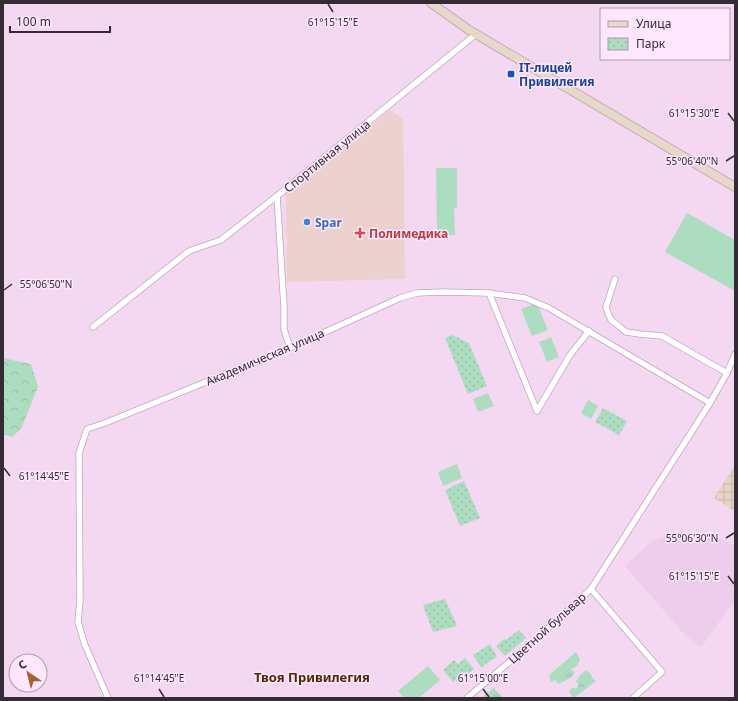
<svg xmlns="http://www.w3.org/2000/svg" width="738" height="701" font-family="'Noto Sans',sans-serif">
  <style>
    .commercial { fill: #ecd1cf }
    .industrial { fill: url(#industrial-grid) }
    .built { fill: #eecceb }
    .grass { fill: url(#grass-tufts) }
    .forest { fill: url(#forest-crowns) }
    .park { fill: url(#park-dots) }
    .pitch { fill: #adddc0 }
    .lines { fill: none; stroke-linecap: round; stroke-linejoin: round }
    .street-casing { stroke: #c0a5be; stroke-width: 7 }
    .secondary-casing { stroke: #c0a5be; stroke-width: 10 }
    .street { stroke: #fff; stroke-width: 5.5 }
    .secondary { stroke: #e7d9c7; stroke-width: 8 }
    .ticks { fill: none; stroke: #352b35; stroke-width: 1.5 }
    .transit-dot { fill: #1a4fb4; stroke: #fee7fc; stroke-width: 1.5 }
    .shop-dot { fill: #3f7fe0; stroke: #fee7fc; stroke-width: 1.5 }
    .health-dot { fill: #e0444e; stroke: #fee7fc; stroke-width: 1.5 }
    .labels { text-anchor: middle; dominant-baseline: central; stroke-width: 3; stroke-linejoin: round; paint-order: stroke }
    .transit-label { font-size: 12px; font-weight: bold; fill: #164399; stroke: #fee7fc; text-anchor: start }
    .street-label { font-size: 12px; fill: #352b35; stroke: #fee7fc }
    .shop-label { font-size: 12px; font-weight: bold; fill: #366cbe; stroke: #fee7fc; text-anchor: start }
    .health-label { font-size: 12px; font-weight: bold; fill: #be3a42; stroke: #fee7fc; text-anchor: start }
    .neighbourhood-label { font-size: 13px; font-weight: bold; fill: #532801; stroke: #fee7fc }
    .ticks-label { font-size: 10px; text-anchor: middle; fill: #352b35; stroke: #fee7fc; stroke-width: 3; stroke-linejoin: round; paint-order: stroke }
  </style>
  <defs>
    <pattern id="industrial-grid" width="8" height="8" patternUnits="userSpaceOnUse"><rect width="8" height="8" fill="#e8d4c5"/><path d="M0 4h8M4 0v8" fill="none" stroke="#c8b6aa"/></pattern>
    <pattern id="grass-tufts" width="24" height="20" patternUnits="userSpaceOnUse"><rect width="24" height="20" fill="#adddc0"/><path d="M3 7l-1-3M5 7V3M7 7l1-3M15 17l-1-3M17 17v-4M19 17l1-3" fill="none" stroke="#95bea6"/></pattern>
    <pattern id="forest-crowns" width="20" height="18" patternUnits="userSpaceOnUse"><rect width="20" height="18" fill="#adddc0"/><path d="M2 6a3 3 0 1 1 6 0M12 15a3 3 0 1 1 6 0" fill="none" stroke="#95bea6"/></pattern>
    <pattern id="park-dots" width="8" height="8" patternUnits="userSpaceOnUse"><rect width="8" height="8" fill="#adddc0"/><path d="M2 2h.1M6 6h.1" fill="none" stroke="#95bea6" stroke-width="1.8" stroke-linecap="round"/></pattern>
  </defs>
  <rect width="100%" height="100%" fill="#f4d8f2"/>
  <polygon class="commercial" points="390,110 403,119 405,279 287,282 286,193"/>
  <polygon class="industrial" points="735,465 735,511 714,498"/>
  <polygon class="built" points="690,533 719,538 735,545 735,600 701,647 685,635 625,566 653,540 668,536"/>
  <g class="grass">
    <polygon points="576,652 580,659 577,666 571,669 573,671 575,672 572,677 559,684 555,680 551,682 549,675"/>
    <polygon points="586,670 589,672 593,679 596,681 574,698 569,692 572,687 576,689 579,684 576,682 579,676"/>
    <polygon points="494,688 503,698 481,698"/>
  </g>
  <polygon class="forest" points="3,358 31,364 38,387 21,429 12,437 3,434"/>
  <g class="park">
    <polygon points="452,335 469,343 487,386 468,394 445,338"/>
    <polygon points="603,408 627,421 619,435 595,422"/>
    <polygon points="464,481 480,518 460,526 445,490"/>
    <polygon points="445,599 457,626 433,632 423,605"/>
    <polygon points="519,630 526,638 505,656 496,646 504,639 506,640"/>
    <polygon points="490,644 497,657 481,667 473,655"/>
    <polygon points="465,658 474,669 467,675 464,672 453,682 443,670 454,660 458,664"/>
  </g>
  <g class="pitch">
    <polygon points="436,168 457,168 457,208 454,208 455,235 437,235"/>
    <polygon points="687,213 735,240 735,291 665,252"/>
    <polygon points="537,303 548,330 532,336 521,309"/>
    <polygon points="551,337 559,357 547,362 539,342"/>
    <polygon points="488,393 494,406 478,412 473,399"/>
    <polygon points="588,400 598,406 591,419 581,413"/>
    <polygon points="457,464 462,478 443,486 438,472"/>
    <polygon points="428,666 440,680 419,698 404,698 398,691"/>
  </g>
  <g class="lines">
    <g class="street-casing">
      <g id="street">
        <polyline points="615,279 606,307 608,313 611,320 619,326 626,332 640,334 662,336 727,373"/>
        <polyline points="489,293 537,411"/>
        <polyline points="93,327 189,251 221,240 277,196"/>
        <polyline points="290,348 284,329 284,307 277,196 476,34"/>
        <polyline points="710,403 727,373 735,354"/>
        <polyline points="537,411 570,355 589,331"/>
        <polyline points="591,589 662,672 633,698"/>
        <polyline points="108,698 85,645 78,622 80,601 79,453 87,429 105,423 290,348 400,298 417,293 442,292 489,293 525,298 549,308 710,403 591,589 542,634 467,698"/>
      </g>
    </g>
    <g class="secondary-casing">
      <polyline id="secondary" points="431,3 469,30 735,187"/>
    </g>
    <use href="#street" class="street"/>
    <use href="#secondary" class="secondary"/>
  </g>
  <path class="ticks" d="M328,4L333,12M728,113L734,121M726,161L734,156M4,290L12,284M4,468L10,476M726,538L734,533M728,576L734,584M159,689L164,697M483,689L489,697"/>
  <rect class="transit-dot" x="507" y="70" width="8" height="8" rx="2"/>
  <circle class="shop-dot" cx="307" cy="222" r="4"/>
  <path class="health-dot" d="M358 227h4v4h4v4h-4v4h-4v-4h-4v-4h4z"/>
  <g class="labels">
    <g class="transit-label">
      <text x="519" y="67">IT-лицей<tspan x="519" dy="14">Привилегия</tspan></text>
    </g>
    <g class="street-label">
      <text transform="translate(327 156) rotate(-39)">Спортивная улица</text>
      <text transform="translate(265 357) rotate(-23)">Академическая улица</text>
      <text transform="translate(547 628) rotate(-42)">Цветной бульвар</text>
    </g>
    <g class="shop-label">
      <text x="315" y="222">Spar</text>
    </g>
    <g class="health-label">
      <text x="369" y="233">Полимедика</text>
    </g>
    <g class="neighbourhood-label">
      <text x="312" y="677">Твоя Привилегия</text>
    </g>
  </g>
  <g class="ticks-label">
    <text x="333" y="26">61°15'15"E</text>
    <text x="694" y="117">61°15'30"E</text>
    <text x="692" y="165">55°06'40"N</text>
    <text x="46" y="288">55°06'50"N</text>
    <text x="44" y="480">61°14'45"E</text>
    <text x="692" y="542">55°06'30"N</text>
    <text x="694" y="580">61°15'15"E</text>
    <text x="159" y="682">61°14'45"E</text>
    <text x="483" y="682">61°15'00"E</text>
  </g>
  <rect width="738" height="701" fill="none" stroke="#352b35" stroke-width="8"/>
  <rect x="600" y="8" width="130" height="52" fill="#fee7fc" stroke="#ae9cac"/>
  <rect x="608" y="21" width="20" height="6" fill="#e7d9c7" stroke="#ae9cac"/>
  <text x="636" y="28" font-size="12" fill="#352b35">Улица</text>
  <rect x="608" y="38" width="20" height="12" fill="url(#park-dots)" stroke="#ae9cac"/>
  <text x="636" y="48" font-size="12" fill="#352b35">Парк</text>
  <g transform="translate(28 673) rotate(325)"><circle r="19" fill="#fee7fc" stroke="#ae9cac"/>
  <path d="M0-3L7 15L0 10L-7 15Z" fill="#a4622f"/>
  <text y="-6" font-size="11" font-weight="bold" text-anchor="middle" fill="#352b35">С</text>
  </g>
  <path d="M10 26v6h100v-6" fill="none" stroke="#352b35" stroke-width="2"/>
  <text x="16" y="26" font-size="12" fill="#352b35" stroke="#fee7fc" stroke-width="3" paint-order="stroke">100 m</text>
</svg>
